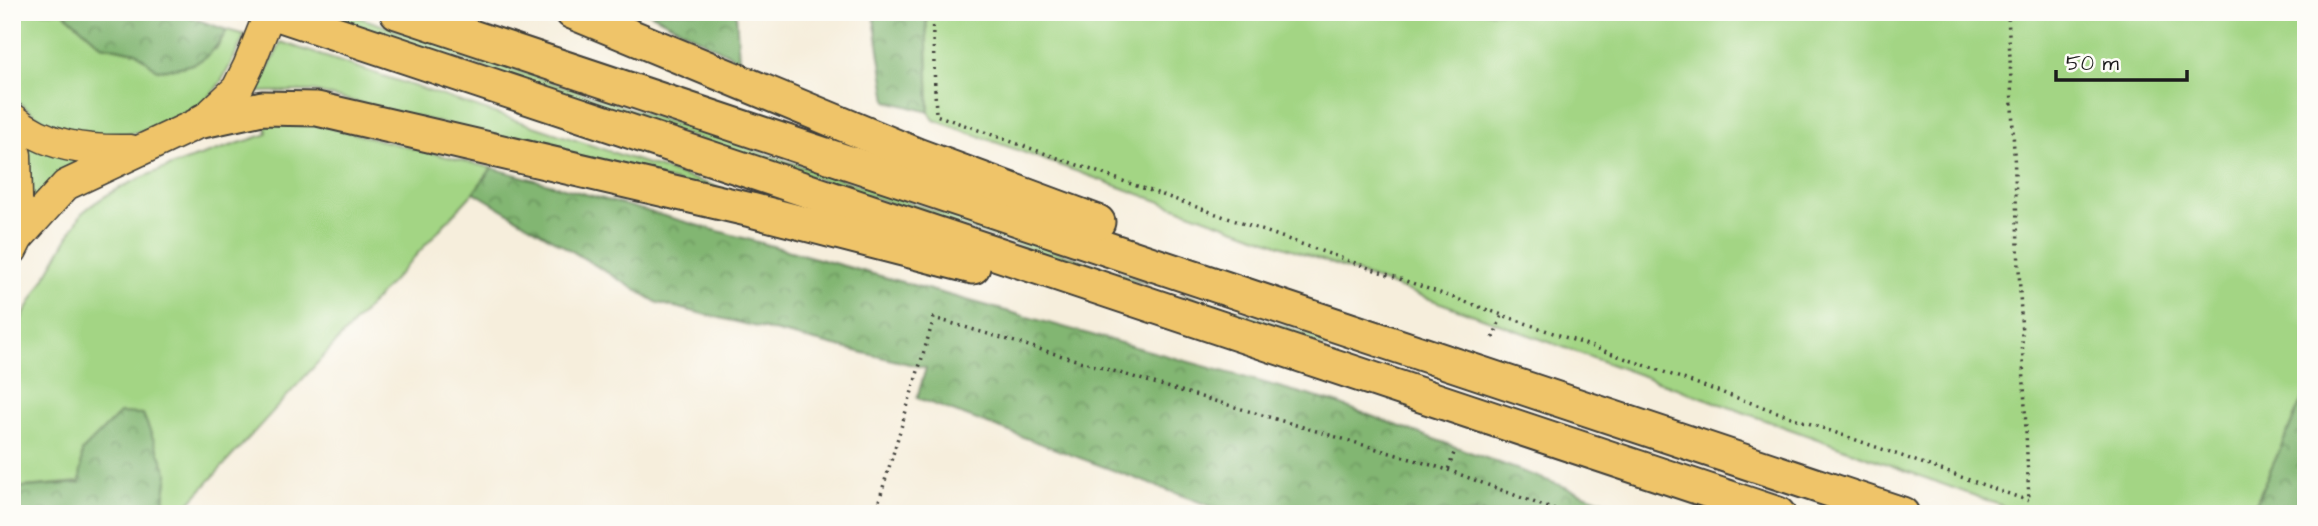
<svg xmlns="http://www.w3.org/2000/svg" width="2318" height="526" font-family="'Architects Daughter',sans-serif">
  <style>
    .grass { fill: #a3d584; stroke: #607850; stroke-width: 2 }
    .forest { fill: url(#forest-crowns); stroke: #4f6947; stroke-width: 2 }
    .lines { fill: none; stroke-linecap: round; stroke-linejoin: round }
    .major-casing { stroke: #3d3c39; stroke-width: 33 }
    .highway-casing { stroke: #3d3c39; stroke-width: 37 }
    .path { stroke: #3d3c39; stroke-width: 3.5; stroke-dasharray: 2 5; stroke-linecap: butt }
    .major { stroke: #efc469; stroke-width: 30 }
    .highway { stroke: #efc469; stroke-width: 33 }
  </style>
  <defs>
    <pattern id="forest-crowns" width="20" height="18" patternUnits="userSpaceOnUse" patternTransform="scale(1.75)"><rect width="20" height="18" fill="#82b672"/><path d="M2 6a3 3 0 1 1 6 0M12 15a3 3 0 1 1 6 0" fill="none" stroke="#6a935d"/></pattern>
  </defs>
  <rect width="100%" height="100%" fill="#fdfcf7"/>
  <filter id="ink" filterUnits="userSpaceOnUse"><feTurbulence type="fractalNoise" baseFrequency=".0143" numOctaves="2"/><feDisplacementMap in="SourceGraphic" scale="14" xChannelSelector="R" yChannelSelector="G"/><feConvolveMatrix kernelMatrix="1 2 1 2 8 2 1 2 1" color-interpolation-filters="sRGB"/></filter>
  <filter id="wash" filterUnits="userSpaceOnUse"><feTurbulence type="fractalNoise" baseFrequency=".00686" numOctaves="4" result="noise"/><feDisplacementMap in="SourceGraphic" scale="28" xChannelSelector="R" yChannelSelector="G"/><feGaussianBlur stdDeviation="1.57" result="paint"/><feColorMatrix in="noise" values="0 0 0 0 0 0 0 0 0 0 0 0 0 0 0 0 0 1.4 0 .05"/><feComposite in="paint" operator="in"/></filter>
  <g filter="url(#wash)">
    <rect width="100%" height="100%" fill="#f6eedc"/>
    <g class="grass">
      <path d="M12,12H63L101,45L136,52L158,70L216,49L227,30L245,35C234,57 224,82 207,99C176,132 108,143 66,131C46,125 27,110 12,96Z"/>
      <polygon points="330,12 343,12 1150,283 1119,279 328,16"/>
      <polygon points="926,12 2306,12 2306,391 2251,514 2025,514 934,120 929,112"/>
      <polygon points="281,42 780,208 312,91 257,92"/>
      <path d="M292,118L492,168L474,192L179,514H162L168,474L12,488V335L82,213C125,175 212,153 267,134L265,119Z"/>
      <polygon points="22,141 81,160 81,166 31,204"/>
      <polygon points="1181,293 1337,343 1326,348 1208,309"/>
    </g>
    <g class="forest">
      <path d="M63,12H175L227,30C208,63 194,67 157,70L136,52L101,45Z"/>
      <polygon points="648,12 736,12 739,60"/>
      <polygon points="873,12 926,12 929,112 887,101"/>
      <polygon points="492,168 1333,402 1639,514 1232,514 917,398 926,368 658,303 474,192"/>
      <polygon points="2306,391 2306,514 2251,514"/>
      <polygon points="120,413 143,414 168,474 162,514 12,514 12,488 80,483 82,451"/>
    </g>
  </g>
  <g filter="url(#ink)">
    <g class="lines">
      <g class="major-casing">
        <g id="major">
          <path d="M12,118C46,147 87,151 130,150"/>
          <polyline points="12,142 16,155 18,238"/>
          <polyline points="12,250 18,238 66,185 203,121 237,89 248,67 270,12"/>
        </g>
      </g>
      <g class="highway-casing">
        <g id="highway">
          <polyline points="272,12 1778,514"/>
          <polyline points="397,12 1902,514"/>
          <polyline points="572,12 917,155 1098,222"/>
          <polyline points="203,121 262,108 317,109 751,210 973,267"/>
        </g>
      </g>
      <g class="path">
        <polyline points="932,12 936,115 2029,501 2008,12"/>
        <polyline points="1493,338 1502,315"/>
        <path d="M2306,447C2298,464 2294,481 2306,497"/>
        <polyline points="1448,470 1565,514"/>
        <polyline points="875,514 934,318 1448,470 1454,453"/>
        <polyline points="2297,514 2306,509"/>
      </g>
      <use href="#major" class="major"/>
      <use href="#highway" class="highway"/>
    </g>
  </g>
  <rect width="2318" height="526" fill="none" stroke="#fdfcf7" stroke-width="42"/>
  <path d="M2056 70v10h131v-10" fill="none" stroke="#1c1c1c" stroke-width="3.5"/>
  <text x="2066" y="70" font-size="21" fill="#1c1c1c" stroke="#fdfcf7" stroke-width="5" paint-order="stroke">50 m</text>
</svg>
